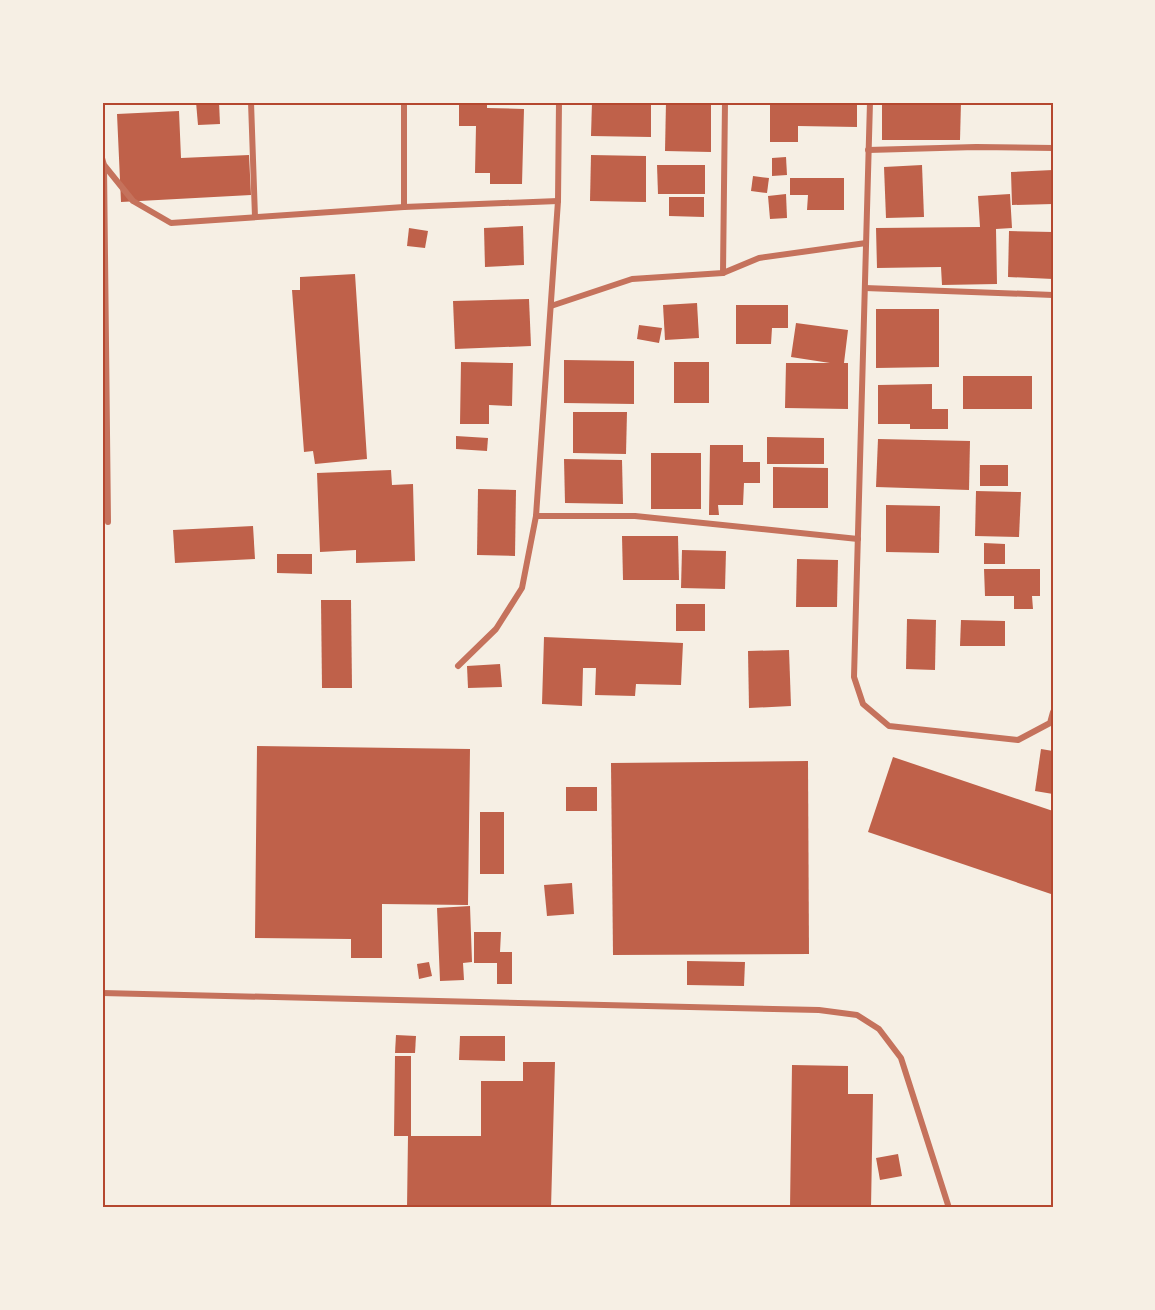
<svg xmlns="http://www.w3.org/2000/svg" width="1155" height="1310" font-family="Quicksand,sans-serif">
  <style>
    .building { fill: #bf614a }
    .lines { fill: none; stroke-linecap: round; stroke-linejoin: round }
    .minor { stroke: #c5725c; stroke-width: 6 }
    .neatline { fill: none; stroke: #b5482f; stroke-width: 2 }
  </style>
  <rect width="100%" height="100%" fill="#f6efe4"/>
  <g class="building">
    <polygon points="196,102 219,102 220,124 198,125"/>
    <polygon points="592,102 651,102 651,137 591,136"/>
    <polygon points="666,102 711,102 711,152 665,151"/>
    <polygon points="770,102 857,102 857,127 798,126 798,142 770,142"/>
    <polygon points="882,102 961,102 960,140 882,140"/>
    <polygon points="459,104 487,104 487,108 524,109 522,184 490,184 490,173 475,173 476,126 459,126"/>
    <polygon points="179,111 181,158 249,155 251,195 121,202 117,114"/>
    <polygon points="591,155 646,156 646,202 590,201"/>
    <polygon points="786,157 787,175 772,176 772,158"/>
    <polygon points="657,165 705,165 705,194 658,194"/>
    <polygon points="922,165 924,217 886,218 884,167"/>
    <polygon points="1053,170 1053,204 1012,205 1011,172"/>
    <polygon points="753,176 769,178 767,193 751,191"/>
    <polygon points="790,178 844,178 844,210 807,210 808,195 790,195"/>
    <polygon points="786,194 787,218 770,219 768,196"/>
    <polygon points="1010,194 1012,228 996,229 997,284 942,285 941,267 877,268 876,228 980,227 978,196"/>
    <polygon points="669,197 704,197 704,217 669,216"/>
    <polygon points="523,226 524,265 485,267 484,228"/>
    <polygon points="409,228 428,231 425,248 407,246"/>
    <polygon points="1009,231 1053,232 1053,279 1008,277"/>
    <polygon points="355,274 367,459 315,464 313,451 304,452 292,290 300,290 300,277"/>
    <polygon points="529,299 531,346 455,349 453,301"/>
    <polygon points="697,303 699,338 665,340 663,305"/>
    <polygon points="736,305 788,305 788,328 772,328 771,344 736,344"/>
    <polygon points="876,309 939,309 939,367 876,368"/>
    <polygon points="796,323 848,330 844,363 848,363 848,409 785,408 786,363 830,363 791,357"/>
    <polygon points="639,325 662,328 659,343 637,339"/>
    <polygon points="564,360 634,361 634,404 564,403"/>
    <polygon points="461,362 513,363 512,406 489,405 489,424 460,424"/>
    <rect x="674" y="362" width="35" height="41"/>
    <rect x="963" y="376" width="69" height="33"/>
    <polygon points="932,384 932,409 948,409 948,429 910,429 910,424 878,424 878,385"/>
    <polygon points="573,412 627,412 626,454 573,453"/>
    <polygon points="456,436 488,438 487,451 456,449"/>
    <polygon points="767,437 824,438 824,464 767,464"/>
    <polygon points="878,439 970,441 969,490 876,487"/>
    <polygon points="710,445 743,445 743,462 760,462 760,483 744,483 743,505 718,505 719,515 709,515"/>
    <rect x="651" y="453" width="50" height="56"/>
    <polygon points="564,459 622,460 623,504 565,503"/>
    <rect x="980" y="465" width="28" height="21"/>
    <polygon points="773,467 828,468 828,508 773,508"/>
    <polygon points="391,470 392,485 413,484 415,561 356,563 356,550 320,552 317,473"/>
    <polygon points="478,489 516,490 515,556 477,555"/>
    <polygon points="976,491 1021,492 1019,537 975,536"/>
    <polygon points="886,505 940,506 939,553 886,552"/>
    <polygon points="253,526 255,559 175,563 173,530"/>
    <polygon points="622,536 678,536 679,580 623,580"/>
    <polygon points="984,543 1005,544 1005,564 984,564"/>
    <polygon points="682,550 726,551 725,589 681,588"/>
    <polygon points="277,554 312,554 312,574 277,573"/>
    <polygon points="797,559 838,560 837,607 796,607"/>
    <polygon points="984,569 1040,569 1040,596 1032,596 1033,609 1014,609 1014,596 985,596"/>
    <polygon points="321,600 351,600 352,688 322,688"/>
    <rect x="676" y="604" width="29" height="27"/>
    <polygon points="907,619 936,620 935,670 906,669"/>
    <polygon points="961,620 1005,621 1005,646 960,646"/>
    <polygon points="544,637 683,643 681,685 636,684 635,696 595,695 596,668 583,668 582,706 542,704"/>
    <polygon points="789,650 791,706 749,708 748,651"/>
    <polygon points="500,664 502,687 468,688 467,666"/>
    <polygon points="257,746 470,749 468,905 382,904 382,958 351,958 351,939 255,938"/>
    <polygon points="1041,749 1053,751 1053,794 1035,791"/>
    <polygon points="893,757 1053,811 1053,889 1051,894 868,832"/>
    <polygon points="808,761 809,954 613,955 611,763"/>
    <rect x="566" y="787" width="31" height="24"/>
    <rect x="480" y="812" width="24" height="62"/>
    <polygon points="572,883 574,914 547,916 544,885"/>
    <polygon points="470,906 472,962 463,963 464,980 440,981 437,908"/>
    <polygon points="474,932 501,932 500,952 512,952 512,984 497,984 497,963 474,963"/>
    <polygon points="687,961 745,962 744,986 687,985"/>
    <polygon points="429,962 432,976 419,979 417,964"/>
    <polygon points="396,1035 416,1036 415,1053 395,1053"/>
    <polygon points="460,1036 505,1036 505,1061 459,1060"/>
    <polygon points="395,1056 411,1056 411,1136 481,1136 481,1081 523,1081 523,1062 555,1062 551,1208 407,1208 408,1136 394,1136"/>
    <polygon points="792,1065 848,1066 848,1094 873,1094 871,1208 790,1208"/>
    <polygon points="898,1154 902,1176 880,1180 876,1158"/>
  </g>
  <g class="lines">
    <g class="minor">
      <polyline points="251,102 255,217"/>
      <polyline points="870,102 854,677 863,704 889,726 1018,740 1050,723 1053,712"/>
      <polyline points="868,150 976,147 1053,148"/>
      <polyline points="102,158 104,165 133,201 171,223 404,207 558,201"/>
      <polyline points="104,166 108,522"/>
      <polyline points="404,207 404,102"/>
      <polyline points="723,273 725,102"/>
      <polyline points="865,288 1053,295"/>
      <polyline points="551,306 632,279 723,273 759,258 866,243"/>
      <polyline points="536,516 635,516 858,539"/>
      <polyline points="458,666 496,629 522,588 536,516 558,201 559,102"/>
      <polyline points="102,993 819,1010 857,1015 879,1029 901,1058 949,1208"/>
    </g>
  </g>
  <rect width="1155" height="1310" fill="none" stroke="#f6efe4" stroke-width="207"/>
  <rect x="104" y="104" width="948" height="1102" class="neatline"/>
</svg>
